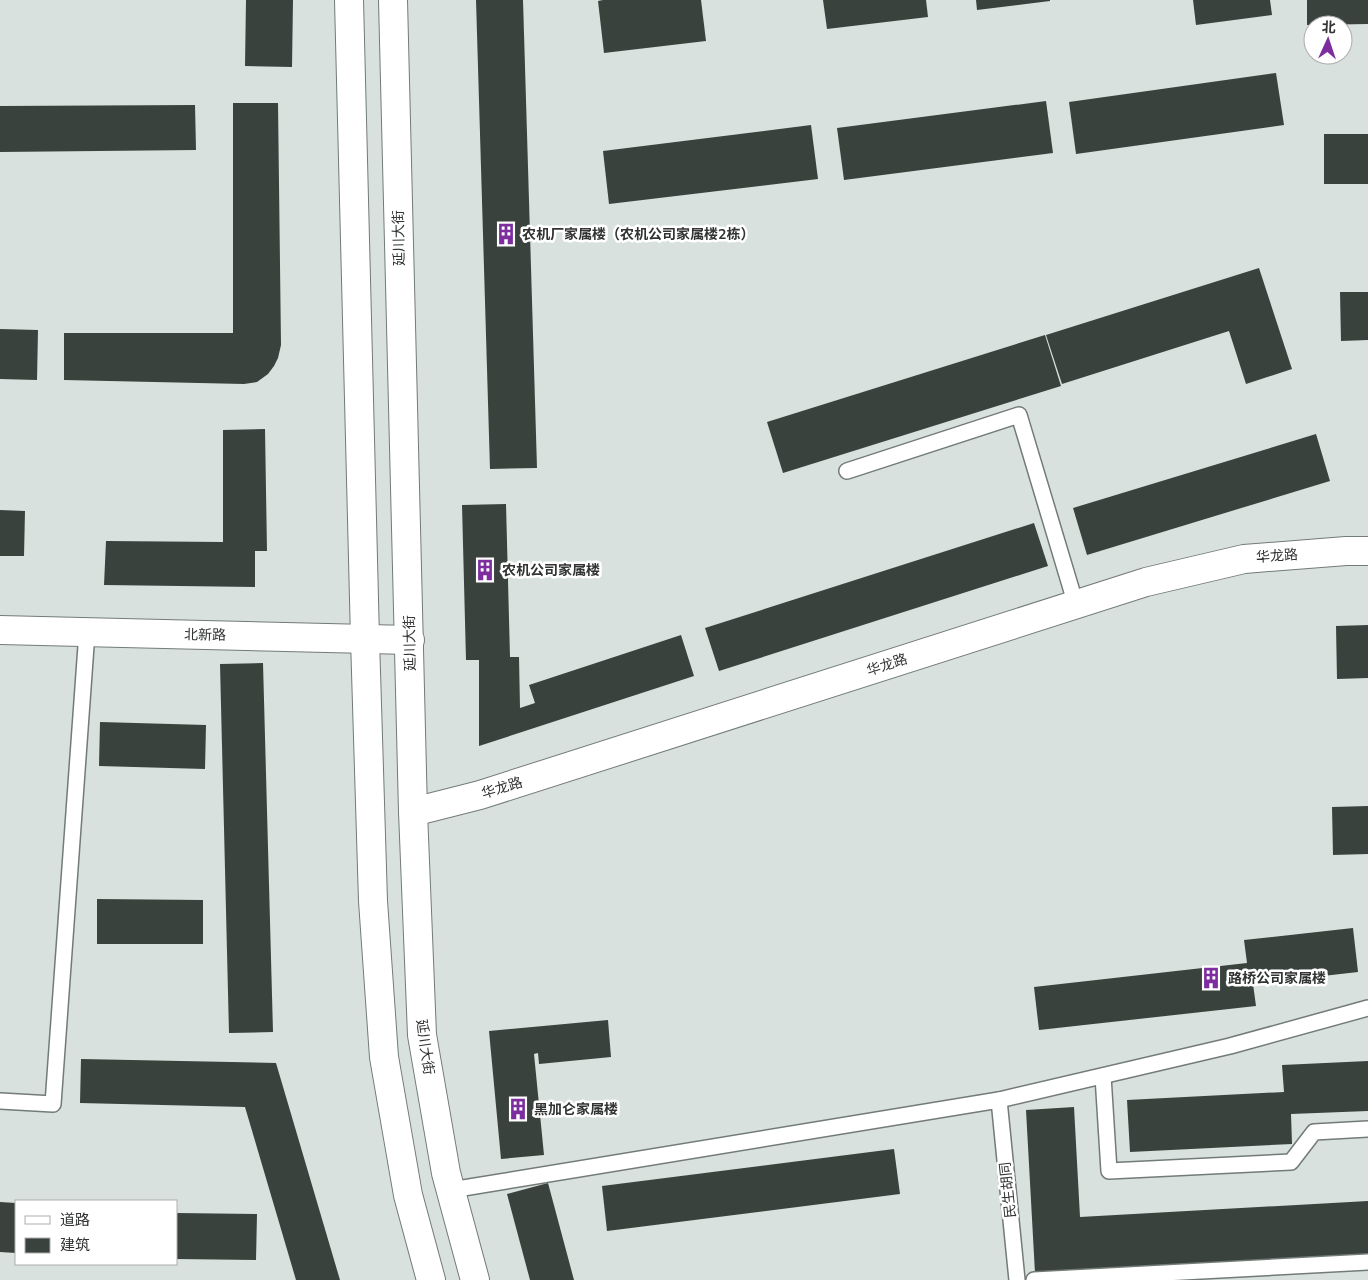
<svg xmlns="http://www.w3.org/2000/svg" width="1368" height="1280" font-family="'Nunito Sans','Noto Sans SC',sans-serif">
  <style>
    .building { fill: #3a423e }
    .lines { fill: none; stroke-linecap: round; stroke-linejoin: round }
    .lane-casing { stroke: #737b77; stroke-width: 18 }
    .street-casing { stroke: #737b77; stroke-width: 30 }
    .secondary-casing { stroke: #737b77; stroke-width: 30 }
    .primary-casing { stroke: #737b77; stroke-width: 30 }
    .lane { stroke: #fff; stroke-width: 15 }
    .street { stroke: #fff; stroke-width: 28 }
    .secondary { stroke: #fff; stroke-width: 28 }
    .primary { stroke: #fff; stroke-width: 28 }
    .labels { text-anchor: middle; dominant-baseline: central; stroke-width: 5; stroke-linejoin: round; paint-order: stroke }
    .poi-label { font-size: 14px; font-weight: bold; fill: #313432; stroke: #fff; text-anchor: start }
    .street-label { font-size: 14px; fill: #313432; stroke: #fff }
  </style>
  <rect width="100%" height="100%" fill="#d8e1dd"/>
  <g class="building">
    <polygon points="246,0 293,0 292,67 245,66"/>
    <polygon points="476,0 523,0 537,468 490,469"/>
    <polygon points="603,0 701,0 706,41 604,53 598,1"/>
    <polygon points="823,0 926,0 928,17 827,29"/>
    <polygon points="976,0 1050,0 1050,1 977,10"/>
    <polygon points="1193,0 1270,0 1272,15 1196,25"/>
    <polygon points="1307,0 1368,0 1368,24 1307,25"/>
    <polygon points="1276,73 1284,125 1076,154 1069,102"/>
    <polygon points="1046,101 1053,153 844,180 837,128"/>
    <polygon points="233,103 278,103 281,345 278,358 274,366 268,374 257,382 244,384 64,380 64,333 233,333"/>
    <polygon points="195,105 196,150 0,152 0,106"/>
    <polygon points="811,125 818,179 609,204 603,151"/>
    <rect x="1324" y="134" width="44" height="50"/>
    <polygon points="1259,268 1292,369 1246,384 1229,331 1062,384 1046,335"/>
    <polygon points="1340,292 1368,292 1368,340 1341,341"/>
    <polygon points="0,329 38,330 37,380 0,379"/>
    <polygon points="1045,335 1061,386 783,473 767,422"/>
    <polygon points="265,429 267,551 255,551 255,587 104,585 106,541 223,542 223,430"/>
    <polygon points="1316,434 1330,481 1087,555 1073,508"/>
    <polygon points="506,504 510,657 519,657 520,708 535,703 529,685 681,635 694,676 479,746 479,660 466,660 462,505"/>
    <polygon points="0,510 25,511 24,556 0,556"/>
    <polygon points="1034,523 1048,566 719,671 705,628"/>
    <polygon points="1368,625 1368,678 1337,679 1336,626"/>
    <polygon points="263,663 273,1032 229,1033 220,664"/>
    <polygon points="100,722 206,725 205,769 99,766"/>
    <polygon points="1368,806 1368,854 1333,855 1332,807"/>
    <polygon points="97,899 203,900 203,944 97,944"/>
    <polygon points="1353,928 1358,972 1253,984 1256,1006 1039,1030 1034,987 1247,963 1244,940"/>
    <polygon points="608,1020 611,1057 539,1064 538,1053 534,1054 544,1155 501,1159 489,1031"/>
    <polygon points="81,1059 276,1063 340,1280 296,1280 245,1107 80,1103"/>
    <polygon points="1368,1061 1368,1111 1291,1114 1292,1144 1130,1152 1127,1100 1284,1092 1282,1065"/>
    <polygon points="1074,1107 1080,1217 1368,1201 1368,1255 1035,1273 1026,1110"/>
    <polygon points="894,1149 900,1194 607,1231 602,1186"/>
    <polygon points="548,1183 574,1280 530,1280 507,1194"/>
    <polygon points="0,1202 16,1203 16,1253 0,1252"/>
    <polygon points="176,1213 257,1214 256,1260 176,1259"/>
  </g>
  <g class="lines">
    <g class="lane-casing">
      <g id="lane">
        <polyline points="847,471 1019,415 1076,605"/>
        <polyline points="1103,1076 1109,1171 1291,1162 1314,1132 1368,1129"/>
        <polyline points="999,1100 1017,1280"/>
        <polyline points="0,1101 53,1104 87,632"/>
        <polyline points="451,1190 999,1100 1230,1046 1368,1008"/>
        <polyline points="1034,1280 1368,1262"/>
      </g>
    </g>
    <g class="street-casing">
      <polyline id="street" points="413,812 480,795 1146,582 1244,559 1346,551 1368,551"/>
    </g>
    <g class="secondary-casing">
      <polyline id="secondary" points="0,630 410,640"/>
    </g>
    <g class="primary-casing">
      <g id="primary">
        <polyline points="349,0 365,639 373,901 384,1057 408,1195 431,1280"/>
        <polyline points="393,0 413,812 422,1035 446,1173 475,1280"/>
      </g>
    </g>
    <use href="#lane" class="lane"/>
    <use href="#street" class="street"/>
    <use href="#secondary" class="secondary"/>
    <use href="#primary" class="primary"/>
  </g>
  <defs>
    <g id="building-bare" transform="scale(1.725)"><path d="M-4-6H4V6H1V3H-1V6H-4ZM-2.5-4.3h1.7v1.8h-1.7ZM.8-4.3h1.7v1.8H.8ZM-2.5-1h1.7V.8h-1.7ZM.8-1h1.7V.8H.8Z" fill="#7d2e9e" stroke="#fff" stroke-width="2.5" paint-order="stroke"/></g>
  </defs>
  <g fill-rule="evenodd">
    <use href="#building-bare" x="506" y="234"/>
    <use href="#building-bare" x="485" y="570"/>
    <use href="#building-bare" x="1211" y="978"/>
    <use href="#building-bare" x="518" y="1109"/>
  </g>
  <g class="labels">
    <g class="poi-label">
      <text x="522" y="234">农机厂家属楼（农机公司家属楼2栋）</text>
      <text x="502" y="570">农机公司家属楼</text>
      <text x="1228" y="978">路桥公司家属楼</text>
      <text x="534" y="1109">黑加仑家属楼</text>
    </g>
    <g class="street-label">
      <text transform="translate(399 238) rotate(-91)">延川大街</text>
      <text transform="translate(1277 556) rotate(-4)">华龙路</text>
      <text transform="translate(205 635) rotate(1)">北新路</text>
      <text transform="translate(410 643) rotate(-91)">延川大街</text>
      <text transform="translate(887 665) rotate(-18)">华龙路</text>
      <text transform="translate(502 788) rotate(-17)">华龙路</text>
      <text transform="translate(425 1047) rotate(82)">延川大街</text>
      <text transform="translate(1008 1190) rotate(-96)">民生胡同</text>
    </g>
  </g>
  <rect x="15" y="1200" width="162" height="65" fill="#ffffff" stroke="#adaead"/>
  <rect x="25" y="1216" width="25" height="8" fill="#ffffff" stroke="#adaead"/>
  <text x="60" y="1225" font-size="15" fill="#313432">道路</text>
  <rect x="25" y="1238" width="25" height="15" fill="#3a423e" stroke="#adaead"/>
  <text x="60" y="1250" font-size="15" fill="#313432">建筑</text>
  <g transform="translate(1328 40) rotate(3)"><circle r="24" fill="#ffffff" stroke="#adaead"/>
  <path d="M0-4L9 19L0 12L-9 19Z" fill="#7d2e9e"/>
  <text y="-8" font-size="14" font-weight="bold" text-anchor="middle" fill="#313432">北</text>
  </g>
</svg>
